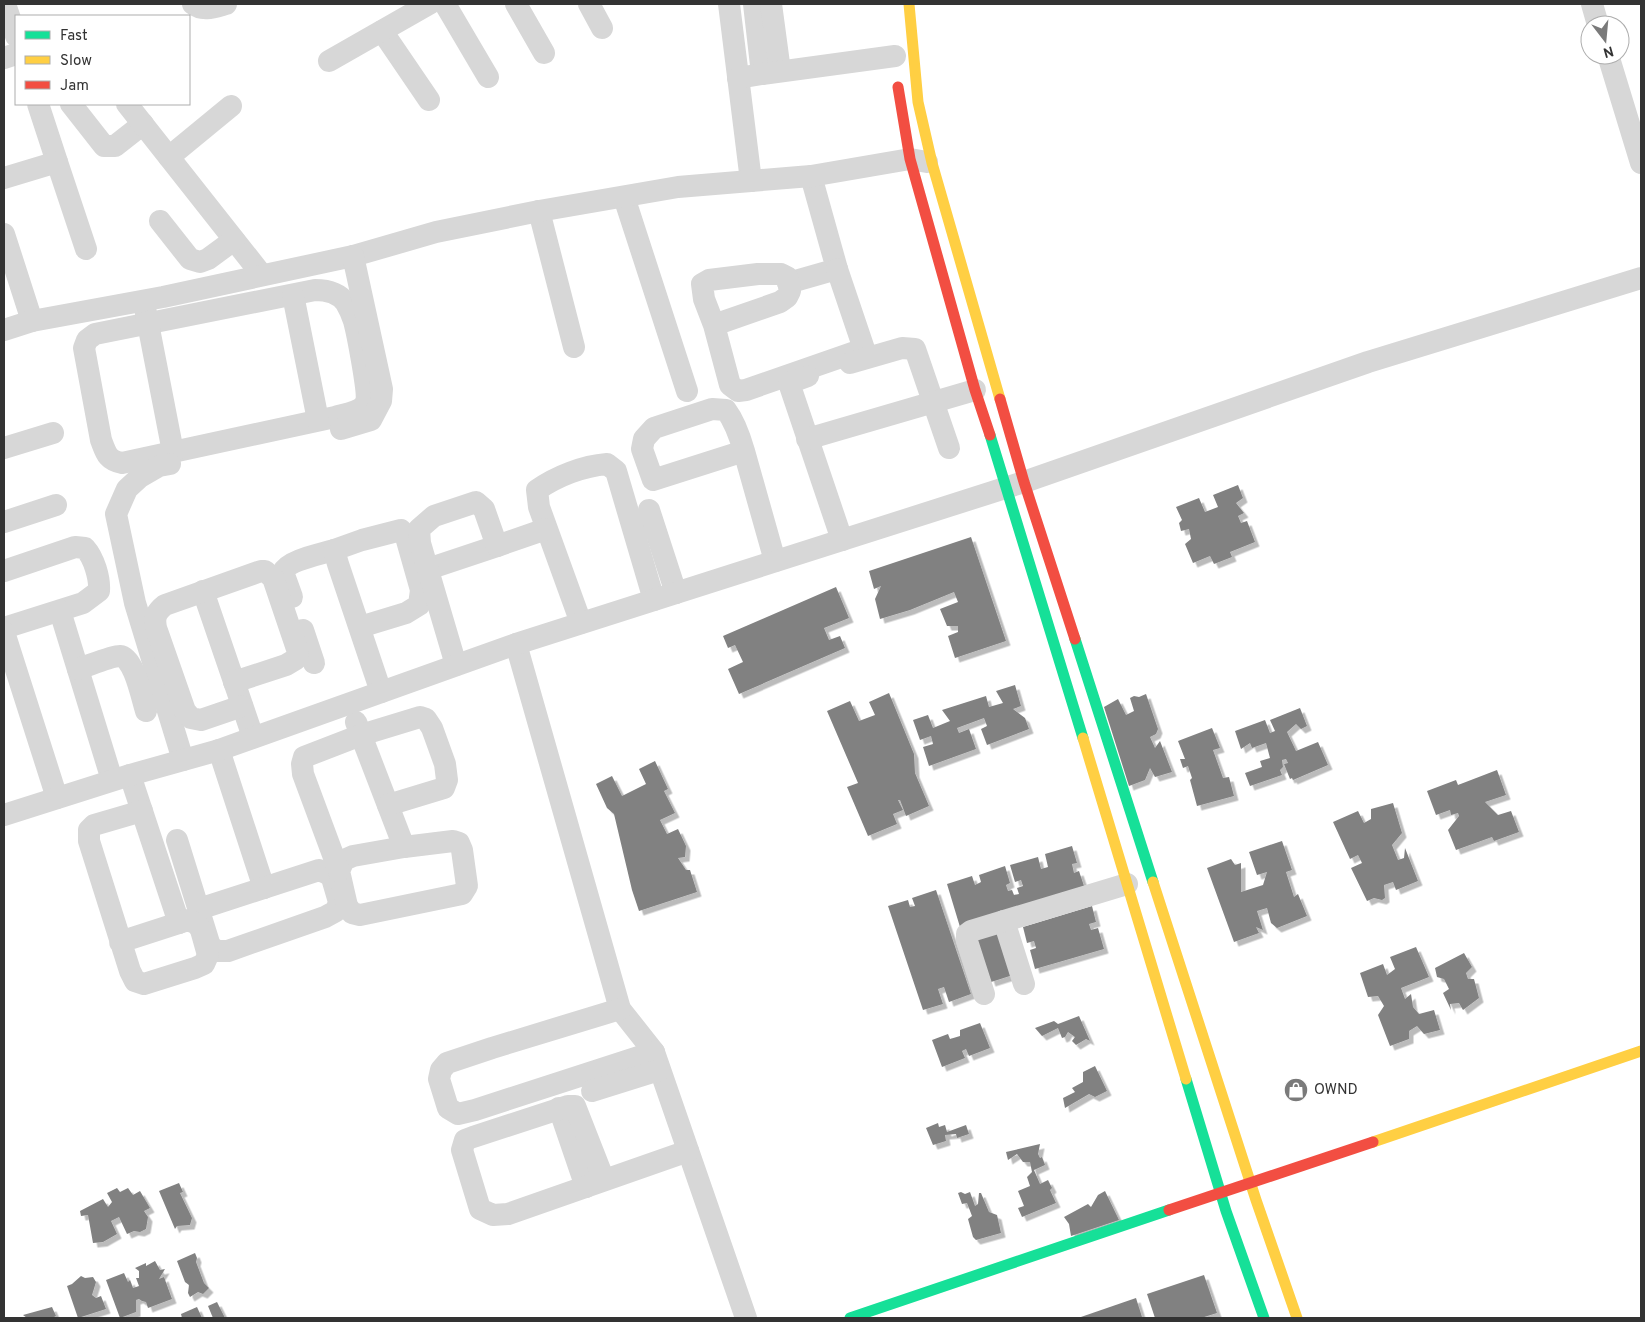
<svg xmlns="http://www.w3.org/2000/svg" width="1645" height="1322" font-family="Overpass,sans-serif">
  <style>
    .building { fill: #818181; filter: url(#shadow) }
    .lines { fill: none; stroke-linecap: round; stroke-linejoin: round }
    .street { stroke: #d7d7d7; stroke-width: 22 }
    .fast { stroke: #16e098; stroke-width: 11 }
    .slow { stroke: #ffcf43; stroke-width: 11 }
    .jam { stroke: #f24e42; stroke-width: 11 }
    .labels { text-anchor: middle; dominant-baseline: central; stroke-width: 5; stroke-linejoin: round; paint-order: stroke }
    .poi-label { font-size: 15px; fill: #333; stroke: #fff; text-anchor: start }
  </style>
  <defs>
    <filter id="shadow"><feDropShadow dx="4.5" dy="4.5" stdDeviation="0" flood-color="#0004"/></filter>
  </defs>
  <rect width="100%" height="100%" fill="#fff"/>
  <g class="building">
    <polygon points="1238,485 1243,498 1236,503 1244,513 1238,516 1241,523 1247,521 1255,542 1230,552 1232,557 1214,564 1210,556 1193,563 1185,544 1191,539 1189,529 1181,531 1179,523 1182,520 1176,507 1199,498 1205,512 1218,507 1213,495"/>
    <polygon points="971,537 1006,641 955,658 948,636 958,632 958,626 947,626 940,609 958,602 954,592 910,610 880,619 875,599 881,586 874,589 869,571"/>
    <polygon points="836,587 849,618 824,628 829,640 840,636 845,648 739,694 728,669 743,662 735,645 728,648 723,636"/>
    <polygon points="1015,685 1021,706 1013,709 1025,718 1029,729 987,745 981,729 987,726 984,718 957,728 959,733 969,729 976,749 929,766 923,747 933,744 931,736 920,740 913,720 928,715 933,728 950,721 942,710 986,696 989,707 1003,703 996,691"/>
    <polygon points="889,693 914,754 915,773 929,806 906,816 900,800 898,800 903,810 893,814 897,824 868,836 847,787 858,783 827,711 850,701 859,721 875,715 869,702"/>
    <polygon points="1146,694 1158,729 1156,734 1150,737 1155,748 1160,741 1172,772 1155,777 1150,768 1145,780 1129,786 1104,707 1118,699 1126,715 1134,711 1130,698 1134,696 1139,697"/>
    <polygon points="1300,708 1307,726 1301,729 1296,724 1287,732 1296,751 1318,742 1328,765 1293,780 1292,778 1290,779 1284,764 1288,763 1286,759 1282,760 1283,767 1280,770 1282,775 1250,786 1245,773 1262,767 1260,761 1270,758 1266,743 1252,748 1250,743 1241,749 1235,731 1265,720 1270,733 1275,731 1270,720"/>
    <polygon points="1212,728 1220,748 1213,750 1223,778 1229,777 1234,796 1197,806 1190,780 1192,778 1188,766 1183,768 1180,759 1185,759 1178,741"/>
    <polygon points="655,761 668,789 664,791 675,813 660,820 667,834 678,829 686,846 685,857 678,858 686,870 690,870 697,892 639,911 632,890 614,814 607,808 596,784 612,776 622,796 646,784 639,769"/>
    <polygon points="1497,770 1506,795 1485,802 1498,815 1511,811 1519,832 1494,841 1492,837 1456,850 1448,830 1459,816 1458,813 1451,815 1450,810 1436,815 1427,791 1456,780 1458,785"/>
    <polygon points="1393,803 1402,833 1392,845 1398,860 1404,858 1405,848 1418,881 1396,890 1393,882 1384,885 1385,898 1382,900 1374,898 1367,901 1351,868 1362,863 1358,855 1350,859 1333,822 1358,811 1364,823 1371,819 1371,809"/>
    <polygon points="1282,841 1292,870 1286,872 1294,897 1298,894 1307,916 1277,928 1271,923 1267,908 1257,911 1263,930 1256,927 1259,933 1234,942 1207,868 1231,859 1235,865 1241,863 1241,892 1263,885 1267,872 1257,875 1249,852"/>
    <polygon points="1072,846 1077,863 1072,864 1074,873 1079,871 1085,889 960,927 947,884 972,876 975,885 981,882 979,875 1005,866 1010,883 1006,885 1008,891 1012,890 1014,895 1019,894 1017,888 1023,886 1021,880 1015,882 1010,865 1038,857 1041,869 1048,867 1045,854"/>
    <polygon points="936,890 971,994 949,1002 944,987 938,989 943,1004 923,1010 888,906 908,900 910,907 915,906 912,898"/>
    <polygon points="1092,906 1096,922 1089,924 1091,930 1098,928 1104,949 1035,969 1030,950 1036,948 1034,941 1027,943 1023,927"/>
    <polygon points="999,931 1013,975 991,982 977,939"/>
    <polygon points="1416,947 1429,977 1401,988 1405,999 1411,994 1413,1007 1419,1014 1434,1010 1440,1030 1424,1034 1417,1026 1409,1031 1409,1039 1390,1046 1378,1015 1384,1006 1378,996 1368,997 1360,973 1383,964 1387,975 1395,969 1390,957"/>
    <polygon points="1464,953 1472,967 1466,973 1468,979 1474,979 1479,998 1463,1010 1459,1003 1450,1004 1451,1010 1443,993 1449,989 1444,979 1437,977 1435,968"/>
    <polygon points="1079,1016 1090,1041 1086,1039 1076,1045 1072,1041 1075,1037 1068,1032 1065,1037 1062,1038 1058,1028 1042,1036 1035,1028 1054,1021 1058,1024"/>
    <polygon points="980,1023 990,1048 969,1056 966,1049 962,1051 965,1058 942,1067 932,1040 948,1034 950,1039 960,1036 960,1030"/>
    <polygon points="1095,1066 1107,1091 1095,1097 1089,1094 1065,1108 1063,1098 1075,1092 1072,1088 1083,1082 1083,1072"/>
    <polygon points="938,1123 939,1127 945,1125 947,1132 966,1125 969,1134 957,1138 956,1134 945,1135 946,1141 933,1145 926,1128"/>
    <polygon points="1040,1144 1038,1154 1040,1158 1042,1157 1045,1165 1034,1170 1040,1184 1048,1180 1052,1188 1050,1190 1056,1203 1022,1217 1018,1208 1024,1206 1018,1191 1030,1186 1027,1177 1032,1172 1030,1162 1023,1162 1017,1154 1008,1160 1006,1152"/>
    <polygon points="179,1183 183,1192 180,1193 192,1218 190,1225 177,1226 175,1229 159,1191"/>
    <polygon points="117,1188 120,1192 128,1188 133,1195 140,1191 150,1208 144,1211 148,1217 146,1229 140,1232 134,1231 127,1234 119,1217 111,1221 117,1234 103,1242 93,1243 88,1215 81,1216 80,1211 103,1199 108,1207 112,1202 107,1193"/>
    <polygon points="1105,1191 1119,1220 1071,1236 1069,1224 1064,1217 1088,1204 1091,1207 1098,1195"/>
    <polygon points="961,1192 965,1194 970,1192 975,1206 978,1204 979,1193 981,1193 989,1212 997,1215 1001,1233 976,1240 973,1237 968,1219 972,1216 967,1203 962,1204 958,1193"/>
    <polygon points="195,1253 197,1258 196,1262 204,1283 209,1288 203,1294 198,1292 190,1297 188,1293 189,1285 185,1282 177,1261"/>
    <polygon points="155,1261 160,1270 165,1269 159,1279 164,1277 172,1299 148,1308 146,1302 142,1301 139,1299 136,1300 136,1312 120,1318 106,1280 124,1273 128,1282 130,1280 133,1288 139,1286 136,1278 139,1278 139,1271 135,1268 146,1263 146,1266"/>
    <polygon points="1204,1275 1217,1313 1201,1318 1155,1318 1147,1294"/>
    <polygon points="81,1276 85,1278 93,1277 96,1282 92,1295 96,1298 101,1296 106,1309 78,1318 67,1286 72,1284"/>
    <polygon points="1136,1298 1142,1317 1078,1318"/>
    <polygon points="217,1302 225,1318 213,1318 208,1306"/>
    <polygon points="52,1307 56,1316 52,1318 27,1318 23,1315"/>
    <polygon points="197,1307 202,1318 182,1318 181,1314"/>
  </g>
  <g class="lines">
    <g class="street">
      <polyline points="5,4 16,36"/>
      <path d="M193,4C203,12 215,7 226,4"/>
      <polyline points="445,4 488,77"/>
      <polyline points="516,4 544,53"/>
      <polyline points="589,4 602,28"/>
      <polyline points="729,4 751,181"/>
      <polyline points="754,4 762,74"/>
      <polyline points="771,4 780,71"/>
      <polyline points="1592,4 1598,25"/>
      <polyline points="382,31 429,100"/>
      <polyline points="1608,55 1641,163"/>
      <polyline points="4,58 16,54"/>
      <polyline points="329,61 429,4"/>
      <polyline points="738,78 762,74 895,56"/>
      <polyline points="38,104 57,162"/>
      <polyline points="71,104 104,146 115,146 143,124"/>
      <polyline points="127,104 262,275"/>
      <polyline points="169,157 231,106"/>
      <polyline points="4,178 57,162 86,249"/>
      <polyline points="624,197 687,391"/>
      <polyline points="539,211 574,347"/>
      <polyline points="160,221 190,259 200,262 208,259 234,240"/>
      <polyline points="4,234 32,321"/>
      <polyline points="788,283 837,269 811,176"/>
      <path d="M315,290C327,290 339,293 346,303C349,308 352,315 354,321C357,332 369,393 366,402C362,412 345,414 335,417L122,463C107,460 106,453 101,440L84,348L87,340L95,334Z"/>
      <polyline points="293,295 318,420"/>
      <polyline points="145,308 173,452"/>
      <polyline points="714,325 780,302 787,297 790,291 787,277 781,274 758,274 709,280 702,284 704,299 714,325 730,385 738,391 746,390 864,349 837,269"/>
      <polyline points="4,330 32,321 163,297 353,256 436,232 539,211 678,187 811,176 910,159 927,162"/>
      <polyline points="850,363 902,348 915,349 949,448"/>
      <polyline points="808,376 789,383 842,540"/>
      <polyline points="341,429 371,420 381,401 382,389 353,256"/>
      <polyline points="807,439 975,390"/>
      <polyline points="4,448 53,433"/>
      <path d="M744,451L653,480L642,449L644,439L654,428L712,409L726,410C735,422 740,437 744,451L775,561"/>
      <polyline points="170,464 159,466 140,477 127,489 116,514 135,603 183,760"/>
      <polyline points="649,510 676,593"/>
      <polyline points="4,522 56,505"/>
      <polyline points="428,569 497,546"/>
      <path d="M4,571L75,547L85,548C94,558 100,578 99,591L83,603L4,628"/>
      <polyline points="203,591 253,737"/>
      <path d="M292,597L283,572C288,560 322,554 334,550"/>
      <polyline points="60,611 112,780"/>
      <path d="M581,623L539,507L537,490C557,476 583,466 607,464L616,471L654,600"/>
      <polyline points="360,627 406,613 419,605 421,590 406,537 401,530 362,540 334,550 338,564 381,692"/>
      <polyline points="303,630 314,663"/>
      <polyline points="4,632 57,798"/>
      <polyline points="516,644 620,1009 654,1052 746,1318"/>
      <polyline points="456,665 420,543 419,529 434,516 476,502 484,509 497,546 546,529"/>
      <path d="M78,669C88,666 111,656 120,656C134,657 142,699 146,711"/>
      <path d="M234,682L286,665L296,659L298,652L273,578L265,571H261L165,605C156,612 154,617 156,628L185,711L191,718L201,720L242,706"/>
      <polyline points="356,722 404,847"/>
      <polyline points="219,750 264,888"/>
      <polyline points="130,775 179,923"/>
      <polyline points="4,815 130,775 219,750 516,644 1024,482 1368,362 1641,278"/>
      <polyline points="177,840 210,946 217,951 228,951 325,917 336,911 339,902 332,878 328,874 319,870 199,909"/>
      <polygon points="453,841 459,843 462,850 467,886 462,894 360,915 352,913 347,906 339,871 344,860 353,856 404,847"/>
      <polyline points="339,871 303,774 302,764 304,757 361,735 420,717 426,719 432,728 445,764 447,780 444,788 388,805"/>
      <polyline points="1004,921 1024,984"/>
      <polyline points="120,942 188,920 197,924 201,930 208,955 204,964 195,968 144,984 135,981 130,971 89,841 89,830 94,825 142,811"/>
      <polyline points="984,994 967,941 967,934 971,931 1127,884"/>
      <polyline points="620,1009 492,1048 447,1063 441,1070 439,1079 448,1108 458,1114 475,1110 654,1052"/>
      <polyline points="592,1091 659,1070"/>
      <polyline points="559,1108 586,1187"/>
      <polyline points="604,1180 575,1106 568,1106 473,1137 465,1140 462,1150 480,1209 493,1215 508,1214 688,1151"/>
    </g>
    <g class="fast">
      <polyline points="990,435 1083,738"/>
      <polyline points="1075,639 1153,882"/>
      <polyline points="1186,1079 1226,1211 1264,1318"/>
      <polyline points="850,1318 1169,1210"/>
    </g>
    <g class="slow">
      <polyline points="909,4 918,102 932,163 1000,399"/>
      <polyline points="1083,738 1186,1079"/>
      <polyline points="1153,882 1256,1200 1297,1318"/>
      <polyline points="1373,1142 1641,1051"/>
    </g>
    <g class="jam">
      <polyline points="898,87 910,159 975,390 990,435"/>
      <polyline points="1000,399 1024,482 1075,639"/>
      <polyline points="1169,1210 1373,1142"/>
    </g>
  </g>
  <defs>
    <g id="shop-disc" transform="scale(1.25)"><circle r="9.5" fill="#7a7a7a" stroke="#fff"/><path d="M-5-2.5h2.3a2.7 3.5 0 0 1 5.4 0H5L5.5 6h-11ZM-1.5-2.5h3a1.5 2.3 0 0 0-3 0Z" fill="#fff"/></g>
  </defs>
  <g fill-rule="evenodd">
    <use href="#shop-disc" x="1296" y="1090"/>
  </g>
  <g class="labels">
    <g class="poi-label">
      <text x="1314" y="1090">OWND</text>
    </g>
  </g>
  <rect width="1645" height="1322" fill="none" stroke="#333333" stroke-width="10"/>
  <rect x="15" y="15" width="175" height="90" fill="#ffffff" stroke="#adadad"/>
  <rect x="25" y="31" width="25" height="8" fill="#16e098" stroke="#adadad"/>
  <text x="60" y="40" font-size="15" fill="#333333">Fast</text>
  <rect x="25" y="56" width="25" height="8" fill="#ffcf43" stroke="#adadad"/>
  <text x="60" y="65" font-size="15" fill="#333333">Slow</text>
  <rect x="25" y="81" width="25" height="8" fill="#f24e42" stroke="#adadad"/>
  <text x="60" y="90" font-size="15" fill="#333333">Jam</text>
  <g transform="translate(1605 40) rotate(164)"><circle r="24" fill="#ffffff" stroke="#adadad"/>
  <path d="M0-4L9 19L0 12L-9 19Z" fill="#7a7a7a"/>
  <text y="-8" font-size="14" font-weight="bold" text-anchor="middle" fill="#333333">N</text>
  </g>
</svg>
